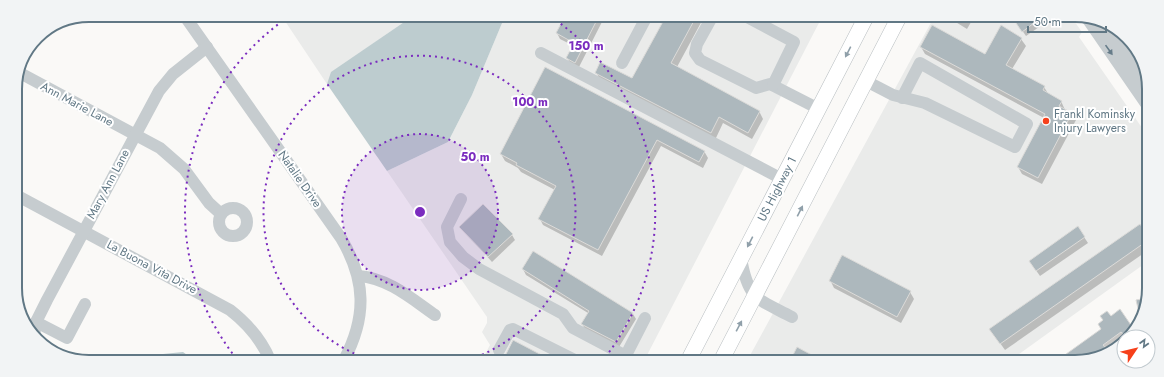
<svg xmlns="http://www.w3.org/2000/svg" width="1164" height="377" font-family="Jost,sans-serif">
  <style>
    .built { fill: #eaebea }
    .water { fill: #bdcccf }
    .shadow { fill: #0003 }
    .building { fill: #adb8bd; stroke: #dcdbd9 }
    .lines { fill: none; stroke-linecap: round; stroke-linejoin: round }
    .major-casing { stroke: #b9bfc2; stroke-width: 16 }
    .minor { stroke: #c6cccf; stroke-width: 12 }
    .major { stroke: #fff; stroke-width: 15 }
    .oneway { fill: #667c89 }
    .oneway2 { fill: #90a0aa }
    .ring { fill: none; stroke: #7b2cbf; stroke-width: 2; stroke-dasharray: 2 4 }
    .poi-dot { fill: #f6401b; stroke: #fff; stroke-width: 1.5 }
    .labels { text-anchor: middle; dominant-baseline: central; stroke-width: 4; stroke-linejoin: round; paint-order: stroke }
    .street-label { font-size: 12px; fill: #617885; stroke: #fff }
    .poi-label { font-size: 12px; fill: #617885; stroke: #fff; text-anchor: start }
    .rim { fill: none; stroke: #617885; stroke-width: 2 }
    .centre { fill: #7b2cbf; stroke: #fff; stroke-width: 2 }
    .ring-label { font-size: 12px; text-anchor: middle; font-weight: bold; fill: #7b2cbf; stroke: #fff; stroke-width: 4; stroke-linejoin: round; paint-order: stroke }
  </style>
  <rect width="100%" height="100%" fill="#faf9f7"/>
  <g class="built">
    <polygon points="281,15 413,16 332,72 327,84"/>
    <polygon points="505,16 822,17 644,361 482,360 490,345 482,332 487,323 487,317 387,171 448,142 472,95"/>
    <polygon points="934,17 1072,18 1082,32 1079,37 1147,135 1147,262 1008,362 747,361"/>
  </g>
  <g class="water">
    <polygon points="413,16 505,16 472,95 448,142 387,171 327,84 331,72"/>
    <polygon points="183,352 194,360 158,360 163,354"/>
  </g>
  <g class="shadow">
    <polygon points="566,16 605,16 579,67 570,63 567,58 574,46 560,39 557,33"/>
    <polygon points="667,16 704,17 677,67 759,111 763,119 752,139 723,123 715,140 600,80 596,72 633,80"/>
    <polygon points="952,17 974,17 967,29 954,21"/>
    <polygon points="1013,17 1033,17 1039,27 1026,36"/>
    <polygon points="1021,39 1026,46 1012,69 1044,87 1049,95 1061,101 1065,110 1072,113 1076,120 1042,184 1022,174 1018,167 1044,118 925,54 921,47 985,55"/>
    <polygon points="545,68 704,151 708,158 703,168 661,146 602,256 543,225 540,219 555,190 521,172 518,168 505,161 501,154"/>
    <polygon points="461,227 512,235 515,240 492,262"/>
    <polygon points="1078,228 1088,243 1040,276 1033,266"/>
    <polygon points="1147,236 1147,251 1005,350 995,336"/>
    <polygon points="534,252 633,314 636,319 619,347 585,329 582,324 588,313 526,275 523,269"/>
    <polygon points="830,280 910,292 914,299 901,323 834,288"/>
    <polygon points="1110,317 1133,328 1127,337 1124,337 1106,350 1107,352 1080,362 1047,362 1058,354 1061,358 1067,354 1102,329"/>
  </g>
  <g class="building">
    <polygon points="565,16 599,16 575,63 566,58 574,43 556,33"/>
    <polygon points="666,16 696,17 671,63 760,111 748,133 719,117 711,133 595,73 600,62 632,78"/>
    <polygon points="1012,17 1042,17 1022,32"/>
    <polygon points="932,25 985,54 1001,25 1022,38 1006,65 1045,86 1043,90 1062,101 1059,106 1072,113 1038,178 1017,167 1045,114 920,47"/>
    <polygon points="545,67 705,151 699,162 657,140 598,250 538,219 556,186 516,165 517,163 500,154"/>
    <polygon points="483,204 513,234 488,257 459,227"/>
    <polygon points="1140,224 1147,234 1147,241 1000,344 989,329"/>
    <polygon points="1078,226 1085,237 1036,271 1029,261"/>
    <polygon points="533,251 633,313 616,342 581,324 589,311 522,269"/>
    <polygon points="842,255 911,291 897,317 829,281"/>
    <polygon points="1146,298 1146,308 1140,317 1136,300"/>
    <polygon points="1120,309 1133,328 1127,337 1121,332 1103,345 1108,351 1080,362 1055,362 1101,329 1098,324 1103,320 1100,316 1107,311 1111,316"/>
    <polygon points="513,340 553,361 499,360 506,354"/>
    <polygon points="797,347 823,361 790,361"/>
  </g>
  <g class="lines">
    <g class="major-casing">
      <g id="major">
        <polyline points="688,361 866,17"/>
        <polyline points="721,361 899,17"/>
      </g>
    </g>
    <g class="minor">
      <path d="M184,15L341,238C366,280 367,317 344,360"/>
      <polyline points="712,17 697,44 695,53 700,60 756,88 770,84 819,109"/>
      <polyline points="747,17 794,42 773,85"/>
      <polyline points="1087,18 1147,105"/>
      <polyline points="1102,22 1148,88"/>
      <polyline points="541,53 782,179"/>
      <polyline points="622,63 647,16"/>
      <polyline points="20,73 160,148 184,169 209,203 221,214"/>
      <polyline points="866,81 893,95 925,103 1015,147 1027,124 920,63 902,98"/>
      <path d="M16,195L230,310C248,324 261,339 270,360"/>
      <polyline points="461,199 447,227 450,242 463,257 479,269 563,314 573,328 626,356"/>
      <circle cx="233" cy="222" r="14"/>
      <path d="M741,258C748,300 758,299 792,317"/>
      <path d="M359,276C388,278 412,299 435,315"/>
      <polyline points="36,322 67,338 85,304"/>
      <polyline points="34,337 36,322 47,300 159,91 173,74 207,47"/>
      <polyline points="499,350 510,330 513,329 577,361"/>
      <polyline points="623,361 645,318"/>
    </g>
    <use href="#major" class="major"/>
  </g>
  <defs><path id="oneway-solid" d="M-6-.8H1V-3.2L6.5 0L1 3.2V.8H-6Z"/></defs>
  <use class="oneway" href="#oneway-solid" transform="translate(1109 50) rotate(55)"/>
  <g class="oneway2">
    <use href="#oneway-solid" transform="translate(848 52) rotate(117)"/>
    <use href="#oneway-solid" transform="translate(800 211) rotate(-63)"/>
    <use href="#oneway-solid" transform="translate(750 242) rotate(117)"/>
    <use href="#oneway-solid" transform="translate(739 326) rotate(-62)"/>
  </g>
  <circle cx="420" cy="212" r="78" fill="#7b2cbf" fill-opacity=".12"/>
  <g class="ring">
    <circle cx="420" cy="212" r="78"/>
    <path d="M371 360A156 156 0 1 1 468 360"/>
    <path d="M236 358A235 235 0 0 1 290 16M551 17A235 235 0 0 1 603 360"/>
  </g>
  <circle class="poi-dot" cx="1046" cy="121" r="4"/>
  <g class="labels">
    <g class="street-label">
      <text transform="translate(77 104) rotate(28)">Ann Marie Lane</text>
      <text transform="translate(300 179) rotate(55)">Natalie Drive</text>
      <text transform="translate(108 184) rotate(-62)">Mary Ann Lane</text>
      <text transform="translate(777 189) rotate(-63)">US Highway 1</text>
      <text transform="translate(152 267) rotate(28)">La Buona Vita Drive</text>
    </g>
    <g class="poi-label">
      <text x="1054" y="114">Frankl Kominsky<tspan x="1054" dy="14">Injury Lawyers</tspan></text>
    </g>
  </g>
  <path d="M0 0H1164V377H0ZM89 22H1075A67 67 0 0 1 1142 89V288A67 67 0 0 1 1075 355H89A67 67 0 0 1 22 288V89A67 67 0 0 1 89 22Z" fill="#f2f4f5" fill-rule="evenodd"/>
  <path class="rim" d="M89 22H1075A67 67 0 0 1 1142 89V288A67 67 0 0 1 1075 355H89A67 67 0 0 1 22 288V89A67 67 0 0 1 89 22Z"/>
  <circle cx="420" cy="212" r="6" class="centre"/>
  <g class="ring-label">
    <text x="586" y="50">150 m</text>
    <text x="530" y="106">100 m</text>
    <text x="475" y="161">50 m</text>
  </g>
  <g transform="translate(1136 349) rotate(55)"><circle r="19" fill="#ffffff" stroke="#c0c9ce"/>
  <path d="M0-3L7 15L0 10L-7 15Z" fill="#f6401b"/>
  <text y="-6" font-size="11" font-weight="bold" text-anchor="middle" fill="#617885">N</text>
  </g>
  <path d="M1028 26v6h78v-6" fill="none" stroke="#617885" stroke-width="2"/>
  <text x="1034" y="26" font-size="12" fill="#617885" stroke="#ffffff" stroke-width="3" paint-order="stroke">50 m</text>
</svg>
